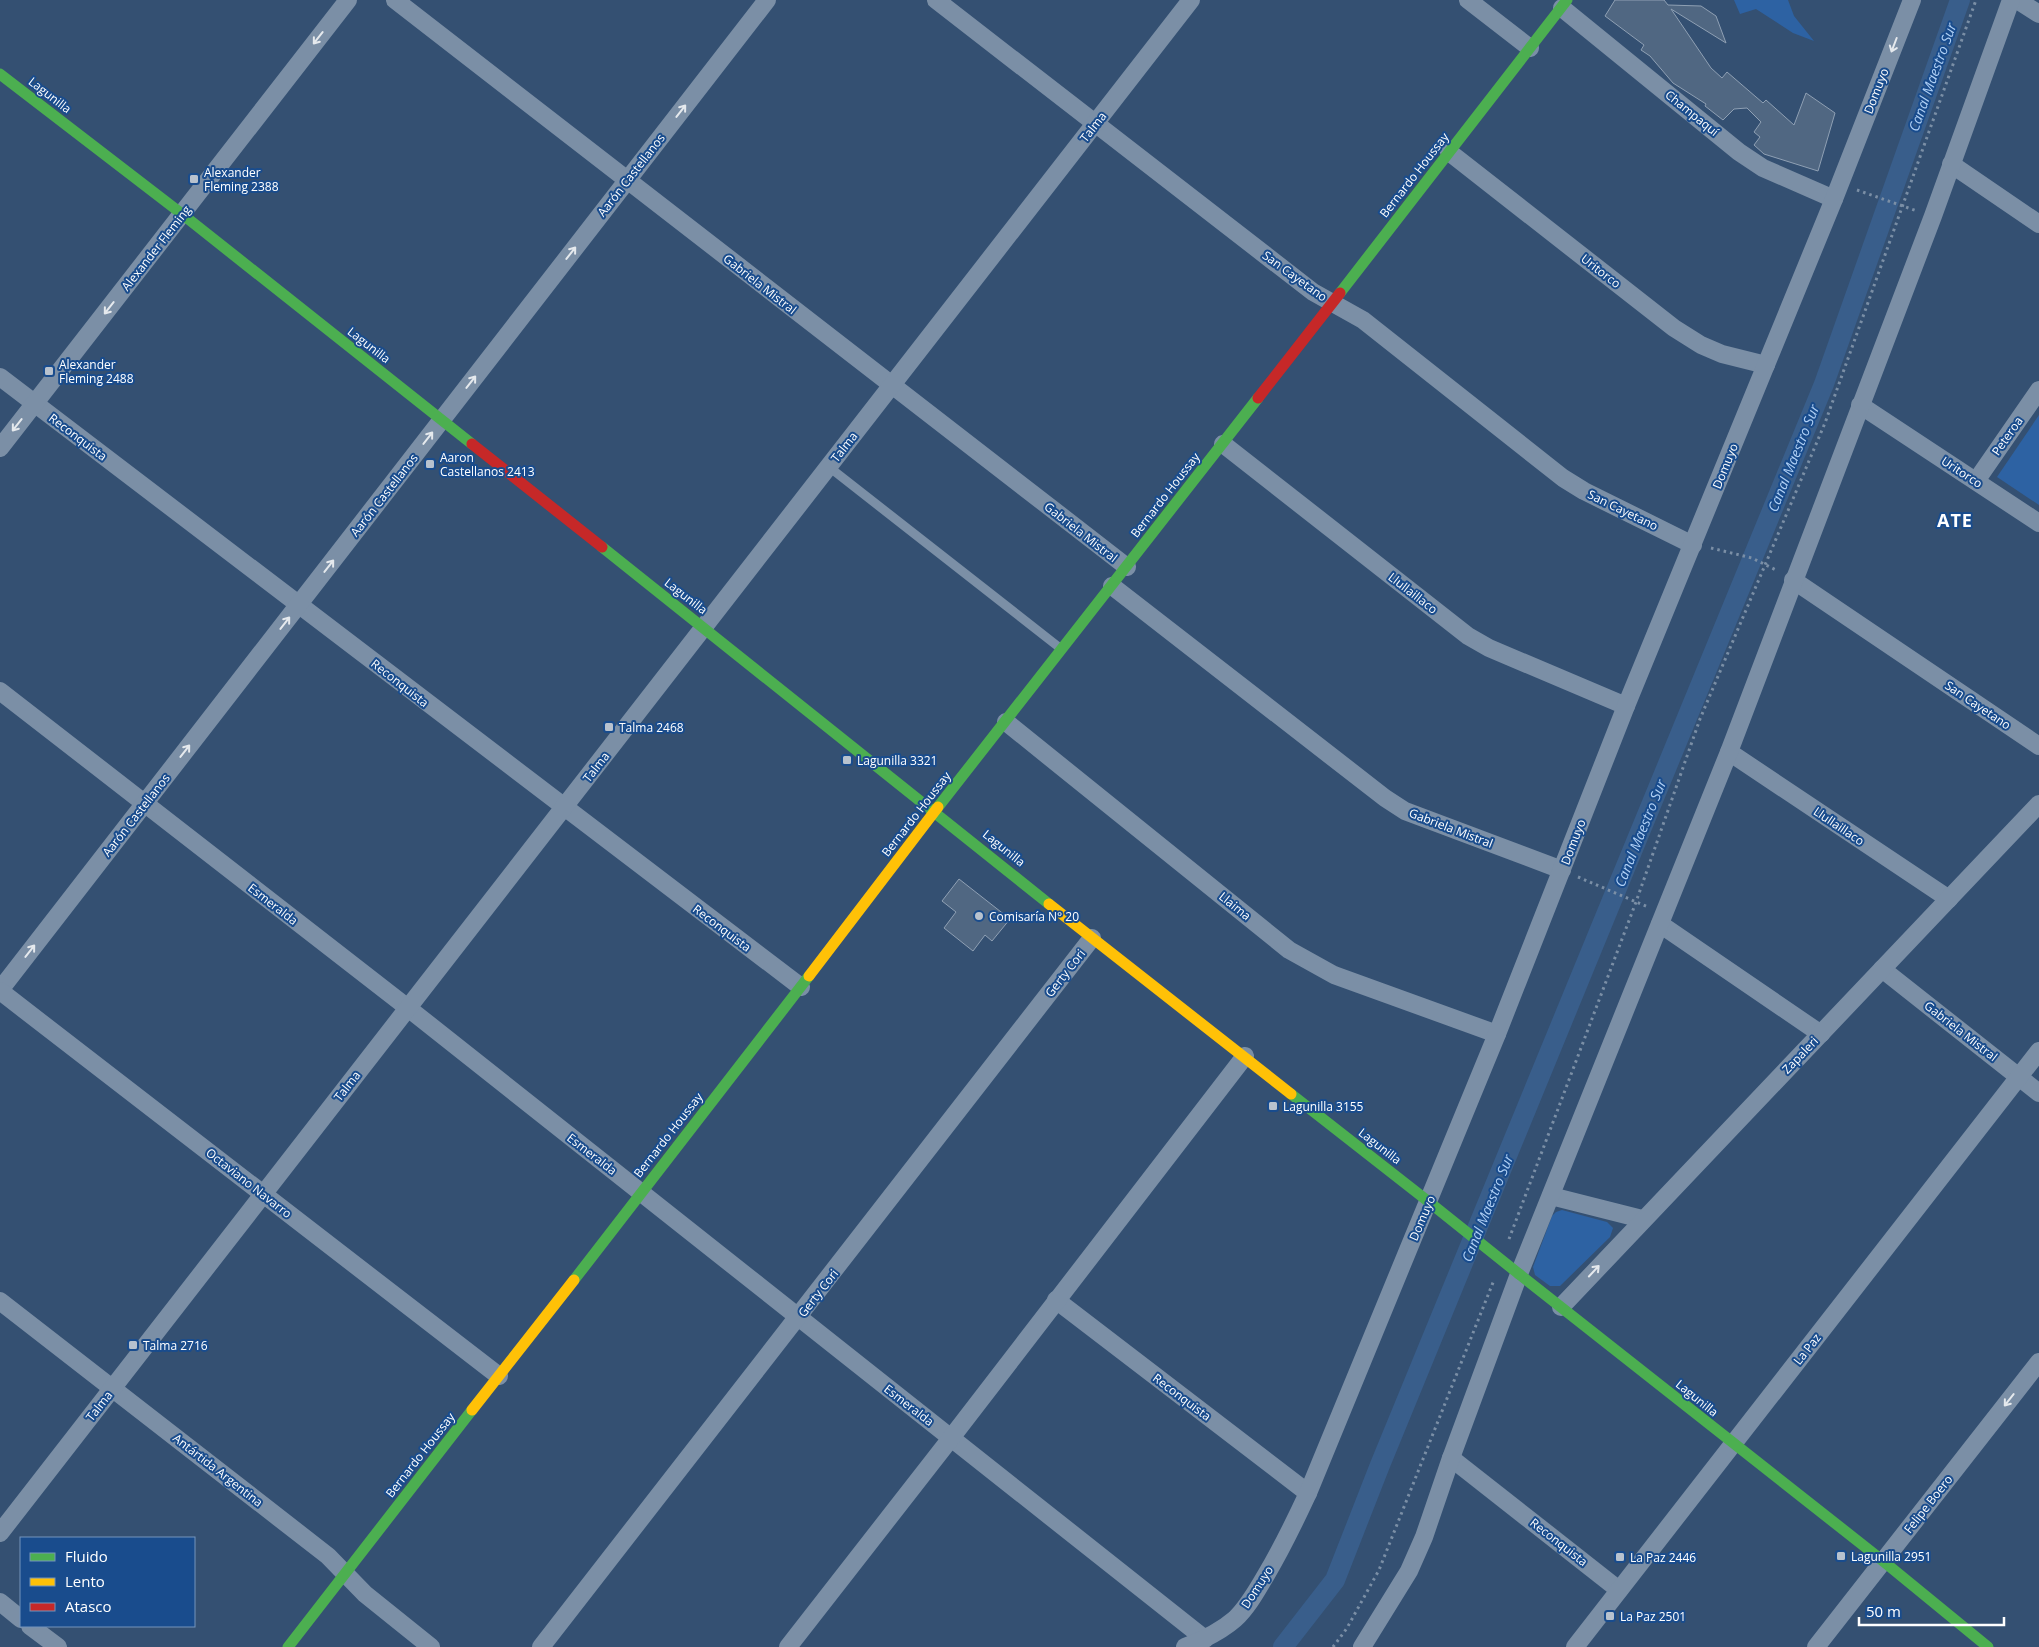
<svg xmlns="http://www.w3.org/2000/svg" width="2039" height="1647" font-family="'Open Sans',sans-serif">
  <style>
    .green { fill: #2d62a3 }
    .lines { fill: none; stroke-linecap: round; stroke-linejoin: round }
    .canal { stroke: #395e8b; stroke-width: 20 }
    .building { fill: #506782; stroke: #8fa0b4 }
    .path { stroke: #7b8fa6; stroke-width: 3; stroke-dasharray: 2.5 4; stroke-linecap: butt }
    .lane { stroke: #7b8fa6; stroke-width: 9 }
    .street { stroke: #7b8fa6; stroke-width: 18 }
    .fast { stroke: #4caf50; stroke-width: 11 }
    .slow { stroke: #ffc107; stroke-width: 11 }
    .jam { stroke: #c62828; stroke-width: 11 }
    .fast-bridge { stroke: #4caf50; stroke-width: 11 }
    .oneway { stroke: #e5e9ed }
    .poi-dot { fill: #b8c2ce; stroke: #194c8d; stroke-width: 2 }
    .labels { text-anchor: middle; dominant-baseline: central; stroke-width: 4; stroke-linejoin: round; paint-order: stroke }
    .street-label { font-size: 12px; fill: #fff; stroke: #194c8d }
    .poi-label { font-size: 12px; fill: #fff; stroke: #194c8d; text-anchor: start }
    .water-label { font-size: 14px; font-style: italic; fill: #b0d0f5; stroke: #194c8d }
    .district-label { font-size: 18px; font-weight: bold; letter-spacing: 1px; fill: #fff; stroke: #194c8d }
  </style>
  <rect width="100%" height="100%" fill="#345072"/>
  <g class="green">
    <polygon points="1734,0 1788,0 1794,16 1814,41 1793,33 1756,9 1740,14"/>
    <polygon points="2039,415 2039,505 1997,477"/>
    <polygon points="1562,1210 1607,1222 1613,1228 1610,1237 1560,1286 1550,1286 1535,1275 1533,1267 1552,1216 1556,1212"/>
  </g>
  <g class="lines">
    <polyline class="canal" points="1283,1647 1335,1580 1380,1465 1824,384 1960,0"/>
  </g>
  <g class="building">
    <polygon points="1615,0 1664,0 1668,5 1701,6 1716,16 1726,43 1671,9 1711,68 1722,78 1727,72 1763,103 1766,100 1794,125 1806,93 1835,113 1818,171 1764,154 1754,145 1760,137 1754,132 1761,122 1747,108 1734,109 1723,120 1705,106 1706,104 1673,83 1650,56 1641,50 1644,45 1605,16"/>
    <polygon points="959,879 1010,919 992,941 985,935 973,951 944,928 956,912 942,901"/>
  </g>
  <g class="lines">
    <g class="path">
      <polyline points="1857,190 1917,211"/>
      <polyline points="1711,548 1752,558 1778,571"/>
      <polyline points="1578,877 1648,907"/>
      <polyline points="1509,1239 1636,902 1700,719 1825,423 1976,0"/>
      <polyline points="1333,1647 1347,1628 1379,1570 1494,1280"/>
    </g>
    <polyline class="lane" points="829,467 1060,648"/>
    <g class="street">
      <polyline points="395,0 1127,567"/>
      <polyline points="936,0 1313,292 1363,320 1563,478 1584,491 1693,545"/>
      <polyline points="1468,0 1530,48"/>
      <polyline points="2017,0 2039,14"/>
      <polyline points="1562,8 1739,152 1763,168 1834,199"/>
      <polyline points="1449,152 1674,328 1701,345 1722,354 1766,365"/>
      <polyline points="1951,164 2039,224"/>
      <polyline points="0,377 801,987"/>
      <polyline points="1860,405 2039,523"/>
      <polyline points="1223,444 1468,636 1489,648 1626,706"/>
      <polyline points="0,448 348,0"/>
      <polyline points="1976,481 2039,390"/>
      <polyline points="1793,580 2039,746"/>
      <polyline points="1112,586 1385,798 1405,811 1562,870"/>
      <polyline points="0,691 408,1008 1205,1639"/>
      <polyline points="1006,722 1289,950 1334,975 1497,1034"/>
      <polyline points="1729,752 1949,899"/>
      <polyline points="1660,924 1821,1034"/>
      <polyline points="1882,969 2039,1093"/>
      <polyline points="0,990 767,0"/>
      <polyline points="0,991 499,1376"/>
      <polyline points="1551,1196 1642,1219"/>
      <polyline points="1056,1300 1308,1493"/>
      <polyline points="0,1301 328,1556 365,1594 431,1647"/>
      <polyline points="1561,1307 2039,804"/>
      <polyline points="1451,1458 1619,1590"/>
      <polyline points="0,1533 1191,0"/>
      <polyline points="0,1602 21,1619"/>
      <polyline points="30,1626 58,1647"/>
      <polyline points="541,1647 1092,938"/>
      <polyline points="788,1647 951,1438 1245,1056"/>
      <path d="M1185,1647C1203,1640 1220,1632 1235,1619C1248,1607 1257,1590 1266,1575C1282,1548 1295,1521 1308,1493L1497,1034L1626,706L1834,199L1912,0"/>
      <polyline points="1362,1647 1409,1571 1424,1537 1451,1458 1519,1274 1729,752 1933,216 2011,0"/>
      <polyline points="1575,1647 2039,1051"/>
      <polyline points="1816,1647 2039,1362"/>
    </g>
    <g class="fast">
      <polyline points="0,74 182,214 472,444"/>
      <polyline points="1340,293 1567,0"/>
      <polyline points="602,547 1049,904"/>
      <polyline points="938,807 1258,398"/>
      <polyline points="1291,1094 1429,1202"/>
      <polyline points="1519,1274 1883,1561 1988,1647"/>
      <polyline points="574,1280 809,976"/>
      <polyline points="288,1647 472,1410"/>
    </g>
    <g class="slow">
      <polyline points="1049,904 1291,1094"/>
      <polyline points="809,976 938,807"/>
      <polyline points="472,1410 574,1280"/>
    </g>
    <g class="jam">
      <polyline points="1258,398 1340,293"/>
      <polyline points="472,444 602,547"/>
    </g>
    <polyline class="fast-bridge" points="1429,1202 1519,1274"/>
  </g>
  <defs><path id="oneway-shaft" d="M-6 0H5M1.5-3L5.5 0L1.5 3" fill="none" stroke-width="1.6" stroke-linecap="round" stroke-linejoin="round" transform="scale(1.25)"/></defs>
  <g class="oneway">
    <use href="#oneway-shaft" transform="translate(318 38) rotate(128)"/>
    <use href="#oneway-shaft" transform="translate(1894 45) rotate(111)"/>
    <use href="#oneway-shaft" transform="translate(681 111) rotate(-52)"/>
    <use href="#oneway-shaft" transform="translate(571 253) rotate(-52)"/>
    <use href="#oneway-shaft" transform="translate(109 308) rotate(128)"/>
    <use href="#oneway-shaft" transform="translate(471 382) rotate(-52)"/>
    <use href="#oneway-shaft" transform="translate(17 425) rotate(128)"/>
    <use href="#oneway-shaft" transform="translate(428 438) rotate(-52)"/>
    <use href="#oneway-shaft" transform="translate(329 566) rotate(-52)"/>
    <use href="#oneway-shaft" transform="translate(285 623) rotate(-52)"/>
    <use href="#oneway-shaft" transform="translate(185 751) rotate(-52)"/>
    <use href="#oneway-shaft" transform="translate(30 951) rotate(-52)"/>
    <use href="#oneway-shaft" transform="translate(1594 1271) rotate(-47)"/>
    <use href="#oneway-shaft" transform="translate(2009 1400) rotate(128)"/>
  </g>
  <g class="poi-dot">
    <rect x="189" y="174" width="10" height="10" rx="2.5"/>
    <rect x="44" y="366" width="10" height="10" rx="2.5"/>
    <rect x="425" y="459" width="10" height="10" rx="2.5"/>
    <rect x="604" y="722" width="10" height="10" rx="2.5"/>
    <rect x="842" y="755" width="10" height="10" rx="2.5"/>
    <circle cx="979" cy="916" r="5"/>
    <rect x="1268" y="1101" width="10" height="10" rx="2.5"/>
    <rect x="128" y="1340" width="10" height="10" rx="2.5"/>
    <rect x="1836" y="1551" width="10" height="10" rx="2.5"/>
    <rect x="1615" y="1552" width="10" height="10" rx="2.5"/>
    <rect x="1605" y="1611" width="10" height="10" rx="2.5"/>
  </g>
  <g class="labels">
    <g class="street-label">
      <text transform="translate(1876 91) rotate(-69)">Domuyo</text>
      <text transform="translate(50 95) rotate(38)">Lagunilla</text>
      <text transform="translate(1692 113) rotate(39)">Champaquí</text>
      <text transform="translate(1093 127) rotate(-52)">Talma</text>
      <text transform="translate(631 175) rotate(-52)">Aarón Castellanos</text>
      <text transform="translate(1414 175) rotate(-52)">Bernardo Houssay</text>
      <text transform="translate(156 248) rotate(-52)">Alexander Fleming</text>
      <text transform="translate(1601 271) rotate(38)">Uritorco</text>
      <text transform="translate(1295 276) rotate(36)">San Cayetano</text>
      <text transform="translate(760 284) rotate(38)">Gabriela Mistral</text>
      <text transform="translate(369 345) rotate(38)">Lagunilla</text>
      <text transform="translate(2007 436) rotate(-55)">Peteroa</text>
      <text transform="translate(78 437) rotate(37)">Reconquista</text>
      <text transform="translate(844 447) rotate(-52)">Talma</text>
      <text transform="translate(1725 466) rotate(-68)">Domuyo</text>
      <text transform="translate(1962 472) rotate(33)">Uritorco</text>
      <text transform="translate(384 495) rotate(-52)">Aarón Castellanos</text>
      <text transform="translate(1165 495) rotate(-52)">Bernardo Houssay</text>
      <text transform="translate(1623 510) rotate(26)">San Cayetano</text>
      <text transform="translate(1081 532) rotate(38)">Gabriela Mistral</text>
      <text transform="translate(1413 593) rotate(38)">Llullaillaco</text>
      <text transform="translate(686 596) rotate(38)">Lagunilla</text>
      <text transform="translate(400 683) rotate(38)">Reconquista</text>
      <text transform="translate(1978 705) rotate(34)">San Cayetano</text>
      <text transform="translate(596 767) rotate(-52)">Talma</text>
      <text transform="translate(916 814) rotate(-52)">Bernardo Houssay</text>
      <text transform="translate(136 815) rotate(-52)">Aarón Castellanos</text>
      <text transform="translate(1839 826) rotate(34)">Llullaillaco</text>
      <text transform="translate(1451 828) rotate(21)">Gabriela Mistral</text>
      <text transform="translate(1573 842) rotate(-69)">Domuyo</text>
      <text transform="translate(1004 848) rotate(39)">Lagunilla</text>
      <text transform="translate(273 904) rotate(38)">Esmeralda</text>
      <text transform="translate(1235 906) rotate(39)">Llaima</text>
      <text transform="translate(722 928) rotate(37)">Reconquista</text>
      <text transform="translate(1065 973) rotate(-52)">Gerty Cori</text>
      <text transform="translate(1961 1031) rotate(38)">Gabriela Mistral</text>
      <text transform="translate(1800 1055) rotate(-46)">Zapaleri</text>
      <text transform="translate(347 1086) rotate(-52)">Talma</text>
      <text transform="translate(668 1135) rotate(-52)">Bernardo Houssay</text>
      <text transform="translate(1380 1146) rotate(38)">Lagunilla</text>
      <text transform="translate(592 1154) rotate(38)">Esmeralda</text>
      <text transform="translate(249 1183) rotate(38)">Octaviano Navarro</text>
      <text transform="translate(1422 1218) rotate(-67)">Domuyo</text>
      <text transform="translate(818 1293) rotate(-52)">Gerty Cori</text>
      <text transform="translate(1807 1349) rotate(-52)">La Paz</text>
      <text transform="translate(1182 1397) rotate(37)">Reconquista</text>
      <text transform="translate(1697 1398) rotate(39)">Lagunilla</text>
      <text transform="translate(909 1405) rotate(38)">Esmeralda</text>
      <text transform="translate(99 1406) rotate(-52)">Talma</text>
      <text transform="translate(420 1455) rotate(-52)">Bernardo Houssay</text>
      <text transform="translate(218 1470) rotate(38)">Antártida Argentina</text>
      <text transform="translate(1928 1504) rotate(-52)">Felipe Boero</text>
      <text transform="translate(1559 1542) rotate(38)">Reconquista</text>
      <text transform="translate(1257 1587) rotate(-57)">Domuyo</text>
    </g>
    <g class="poi-label">
      <text x="204" y="172">Alexander<tspan x="204" dy="14">Fleming 2388</tspan></text>
      <text x="59" y="364">Alexander<tspan x="59" dy="14">Fleming 2488</tspan></text>
      <text x="440" y="457">Aaron<tspan x="440" dy="14">Castellanos 2413</tspan></text>
      <text x="619" y="727">Talma 2468</text>
      <text x="857" y="760">Lagunilla 3321</text>
      <text x="989" y="916">Comisaría N° 20</text>
      <text x="1283" y="1106">Lagunilla 3155</text>
      <text x="143" y="1345">Talma 2716</text>
      <text x="1851" y="1556">Lagunilla 2951</text>
      <text x="1630" y="1557">La Paz 2446</text>
      <text x="1620" y="1616">La Paz 2501</text>
    </g>
    <g class="water-label">
      <text transform="translate(1932 77) rotate(-70)">Canal Maestro Sur</text>
      <text transform="translate(1793 458) rotate(-68)">Canal Maestro Sur</text>
      <text transform="translate(1640 833) rotate(-68)">Canal Maestro Sur</text>
      <text transform="translate(1487 1208) rotate(-68)">Canal Maestro Sur</text>
    </g>
    <g class="district-label">
      <text x="1955" y="520">ATE</text>
    </g>
  </g>
  <rect x="20" y="1537" width="175" height="90" fill="#194c8d" stroke="#7594bb"/>
  <rect x="30" y="1553" width="25" height="8" fill="#4caf50" stroke="#7594bb"/>
  <text x="65" y="1562" font-size="15" fill="#ffffff">Fluido</text>
  <rect x="30" y="1578" width="25" height="8" fill="#ffc107" stroke="#7594bb"/>
  <text x="65" y="1587" font-size="15" fill="#ffffff">Lento</text>
  <rect x="30" y="1603" width="25" height="8" fill="#c62828" stroke="#7594bb"/>
  <text x="65" y="1612" font-size="15" fill="#ffffff">Atasco</text>
  <path d="M1859 1617v8h145v-8" fill="none" stroke="#ffffff" stroke-width="2.5"/>
  <text x="1866" y="1617" font-size="15" fill="#ffffff" stroke="#194c8d" stroke-width="4" paint-order="stroke">50 m</text>
</svg>
